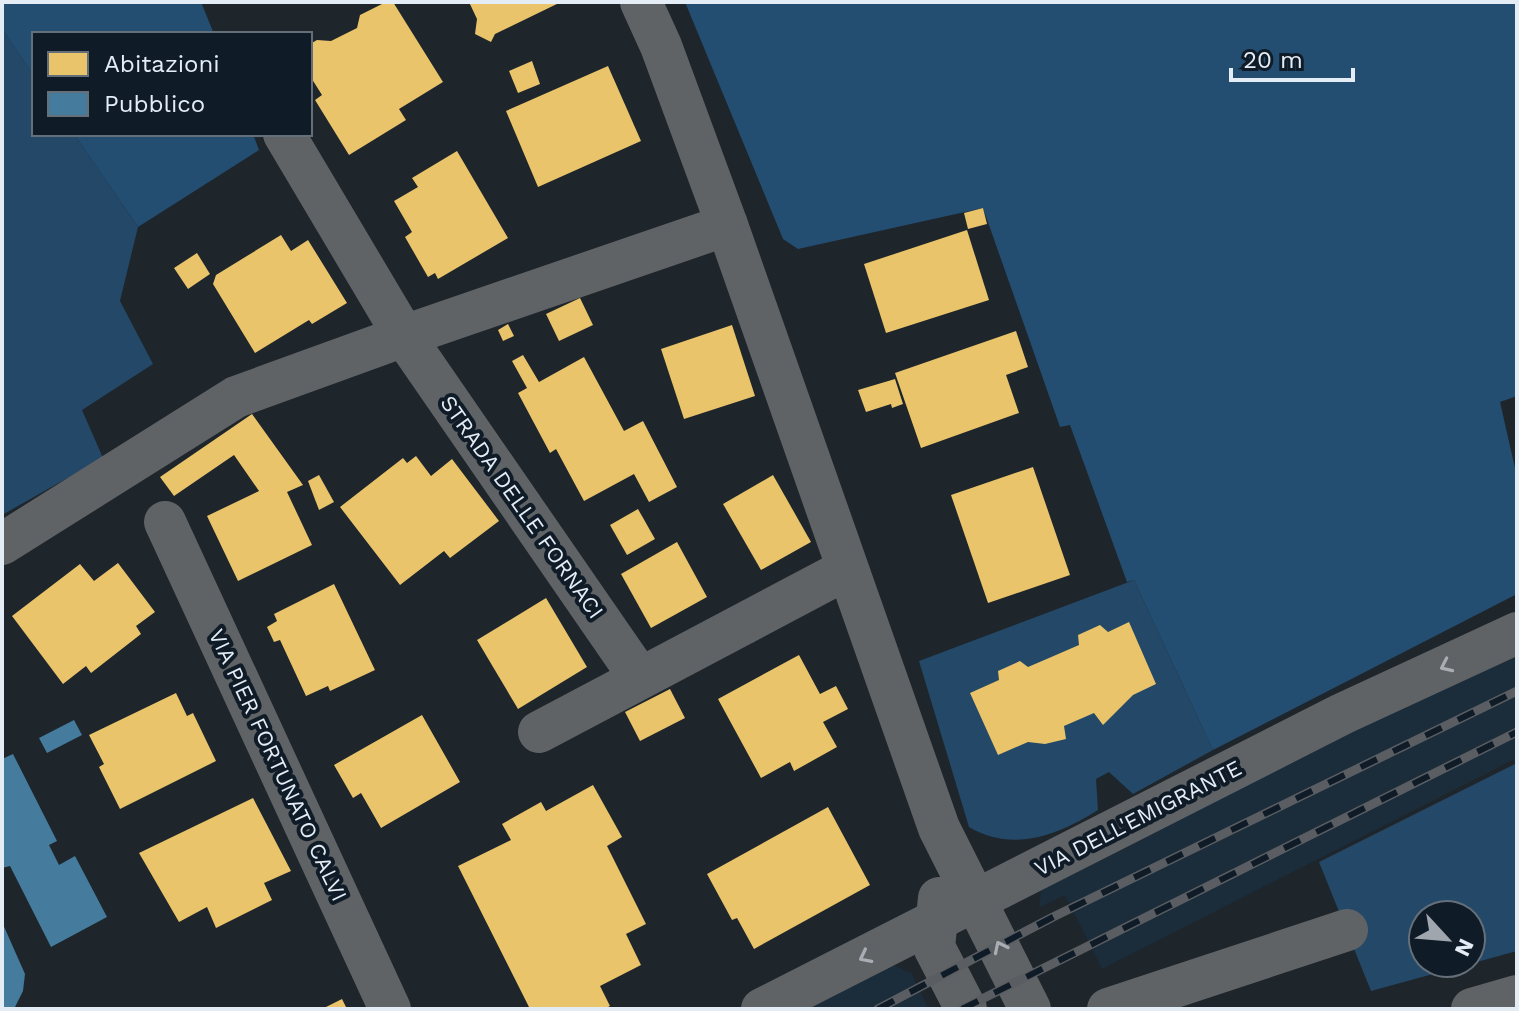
<svg xmlns="http://www.w3.org/2000/svg" width="1519" height="1011" font-family="'Work Sans',sans-serif">
  <style>
    .built { fill: #1b2c3b }
    .green { fill: #244867; fill-rule: evenodd }
    .forest { fill: #234e72 }
    .homes { fill: #e9c46a }
    .public { fill: #457b9d }
    .lines { fill: none; stroke-linecap: round; stroke-linejoin: round }
    .minor { stroke: #606366; stroke-width: 42 }
    .rail-casing { stroke: #5a5e62; stroke-width: 9 }
    .rail { stroke: #0f1b27; stroke-width: 6; stroke-dasharray: 18; stroke-linecap: butt }
    .oneway { stroke: #a9aeb5 }
    .labels { text-anchor: middle; dominant-baseline: central; stroke-width: 8; stroke-linejoin: round; paint-order: stroke }
    .street-label { font-size: 22px; fill: #e4ecf5; stroke: #0f1b27 }
  </style>
  <rect width="100%" height="100%" fill="#1e252b"/>
  <g class="built">
    <polygon points="1517,645 1517,758 1102,969 1065,895 1039,908 1042,882"/>
    <polygon points="889,963 911,973 929,1009 800,1009"/>
  </g>
  <g class="green">
    <polygon points="2,29 34,76 34,134 74,134 138,227 120,301 153,364 82,410 103,458 2,515"/>
    <path d="M1134,580L1213,750L1133,794L1109,772L1096,779L1098,810C1058,835 1013,853 969,827L919,661Z"/>
    <path d="M1517,763V951L1371,991L1319,862ZM1423,915H1471V963H1423Z"/>
  </g>
  <g class="forest">
    <polygon points="2,2 201,2 214,34 34,34 34,76 2,29"/>
    <polygon points="685,2 1517,2 1517,396 1500,402 1517,477 1517,594 1213,750 1134,580 1127,582 1070,425 1060,427 983,208 798,249 783,239"/>
    <polygon points="74,134 253,134 259,150 138,227"/>
  </g>
  <g class="homes">
    <polygon points="386,2 393,2 443,82 399,109 406,120 349,155 315,100 322,95 310,76 310,44 317,40 331,41 357,28 360,15"/>
    <polygon points="469,2 561,2 495,34 491,42 475,34 477,19"/>
    <polygon points="532,61 540,84 518,93 509,71"/>
    <polygon points="608,66 641,141 538,187 506,111"/>
    <polygon points="457,151 508,238 438,279 435,273 428,277 405,237 412,232 394,201 418,187 412,178"/>
    <polygon points="983,208 987,224 968,229 964,213"/>
    <polygon points="967,230 989,300 886,333 864,264"/>
    <polygon points="281,235 291,251 308,240 347,303 312,324 309,320 255,353 213,284 216,275"/>
    <polygon points="197,253 210,274 188,289 174,268"/>
    <polygon points="580,298 593,325 559,341 546,314"/>
    <polygon points="508,324 514,336 503,341 498,330"/>
    <polygon points="732,325 755,396 684,419 661,349"/>
    <polygon points="1016,331 1028,367 1006,375 1019,413 921,448 895,373"/>
    <polygon points="523,355 539,382 584,357 624,431 643,421 677,487 649,502 634,474 584,501 556,449 550,453 518,393 527,388 512,361"/>
    <polygon points="895,379 903,404 892,408 891,404 866,412 858,390"/>
    <polygon points="252,414 303,485 287,492 312,545 238,581 207,516 259,491 234,455 174,496 160,477"/>
    <polygon points="416,456 431,476 452,459 499,521 450,558 444,551 400,585 340,507 403,458 407,463"/>
    <polygon points="1033,467 1070,575 988,603 951,495"/>
    <polygon points="319,475 334,502 319,510 308,481"/>
    <polygon points="773,475 811,542 761,570 723,504"/>
    <polygon points="638,509 655,539 627,555 610,525"/>
    <polygon points="677,542 707,597 651,628 621,574"/>
    <polygon points="118,563 155,612 136,626 141,634 91,673 86,666 63,684 12,616 80,564 94,581"/>
    <polygon points="334,584 375,670 330,691 328,686 306,696 280,640 274,642 267,627 277,621 274,614"/>
    <polygon points="546,598 587,667 518,709 477,640"/>
    <polygon points="1129,622 1156,684 1133,695 1103,725 1094,713 1064,726 1066,739 1045,744 1028,742 998,755 970,693 999,680 998,671 1020,661 1028,667 1049,658 1079,645 1078,635 1100,625 1108,632"/>
    <polygon points="799,655 820,694 836,686 848,709 823,722 837,747 794,771 790,762 761,778 718,699"/>
    <polygon points="670,689 685,718 640,741 625,712"/>
    <polygon points="176,693 187,716 193,713 216,761 120,809 99,767 104,764 89,735"/>
    <polygon points="422,715 460,782 381,828 361,793 353,798 334,765"/>
    <polygon points="593,785 622,837 607,846 646,924 626,934 641,965 600,986 610,1006 604,1009 530,1009 458,866 511,840 502,824 541,802 546,811"/>
    <polygon points="253,798 291,871 264,883 272,900 216,928 207,907 179,922 139,853"/>
    <polygon points="828,807 870,885 754,949 737,918 732,920 707,874"/>
    <polygon points="342,999 347,1009 322,1009"/>
  </g>
  <g class="public">
    <polygon points="74,720 82,735 47,753 39,738"/>
    <polygon points="13,754 57,841 49,845 59,865 75,856 107,917 51,947 10,866 2,868 2,759"/>
    <polygon points="2,922 25,974 23,991 14,1009 2,1009"/>
  </g>
  <g class="lines">
    <g class="minor">
      <polyline points="641,2 661,46 727,225 939,828 1030,1009"/>
      <polyline points="284,134 404,336 640,678"/>
      <polyline points="165,522 390,1009"/>
      <polyline points="2,544 236,397 404,336 727,225"/>
      <polyline points="539,732 847,569"/>
      <polyline points="939,898 934,947 966,1009"/>
      <polyline points="762,1009 1342,714 1517,633"/>
      <polyline points="1108,1009 1347,930"/>
      <polyline points="1472,1009 1517,996"/>
    </g>
    <g class="rail-casing">
      <g id="rail">
        <polyline points="878,1009 1053,917 1517,691"/>
        <polyline points="962,1009 1517,732"/>
      </g>
    </g>
    <use href="#rail" class="rail"/>
  </g>
  <defs><path id="oneway-chevron" d="M-2-3.5L2.5 0L-2 3.5" fill="none" stroke-width="1.6" stroke-linecap="round" stroke-linejoin="round" transform="scale(2)"/></defs>
  <g class="oneway">
    <use href="#oneway-chevron" transform="translate(1446 666) rotate(155)"/>
    <use href="#oneway-chevron" transform="translate(1000 947) rotate(-116)"/>
    <use href="#oneway-chevron" transform="translate(865 957) rotate(153)"/>
  </g>
  <g class="labels">
    <g class="street-label">
      <text transform="translate(522 507) rotate(55)">STRADA DELLE FORNACI</text>
      <text transform="translate(278 765) rotate(65)">VIA PIER FORTUNATO CALVI</text>
      <text transform="translate(1138 818) rotate(-27)">VIA DELL'EMIGRANTE</text>
    </g>
  </g>
  <rect width="1519" height="1011" fill="none" stroke="#e4ecf5" stroke-width="8"/>
  <rect x="32" y="32" width="280" height="104" fill="#0f1b27" stroke="#646f79" stroke-width="2"/>
  <rect x="48" y="52" width="40" height="24" fill="#e9c46a" stroke="#646f79" stroke-width="2"/>
  <text x="104" y="72" font-size="24" fill="#e4ecf5">Abitazioni</text>
  <rect x="48" y="92" width="40" height="24" fill="#457b9d" stroke="#646f79" stroke-width="2"/>
  <text x="104" y="112" font-size="24" fill="#e4ecf5">Pubblico</text>
  <g transform="translate(1447 939) rotate(116)"><circle r="38" fill="#0f1b27" stroke="#646f79" stroke-width="2"/>
  <path d="M0-6L14 30L0 20L-14 30Z" fill="#9fa6ae"/>
  <text y="-12" font-size="22" font-weight="bold" text-anchor="middle" fill="#e4ecf5">N</text>
  </g>
  <path d="M1231 68v12h122v-12" fill="none" stroke="#e4ecf5" stroke-width="4"/>
  <text x="1243" y="68" font-size="24" fill="#e4ecf5" stroke="#0f1b27" stroke-width="6" paint-order="stroke">20 m</text>
</svg>
